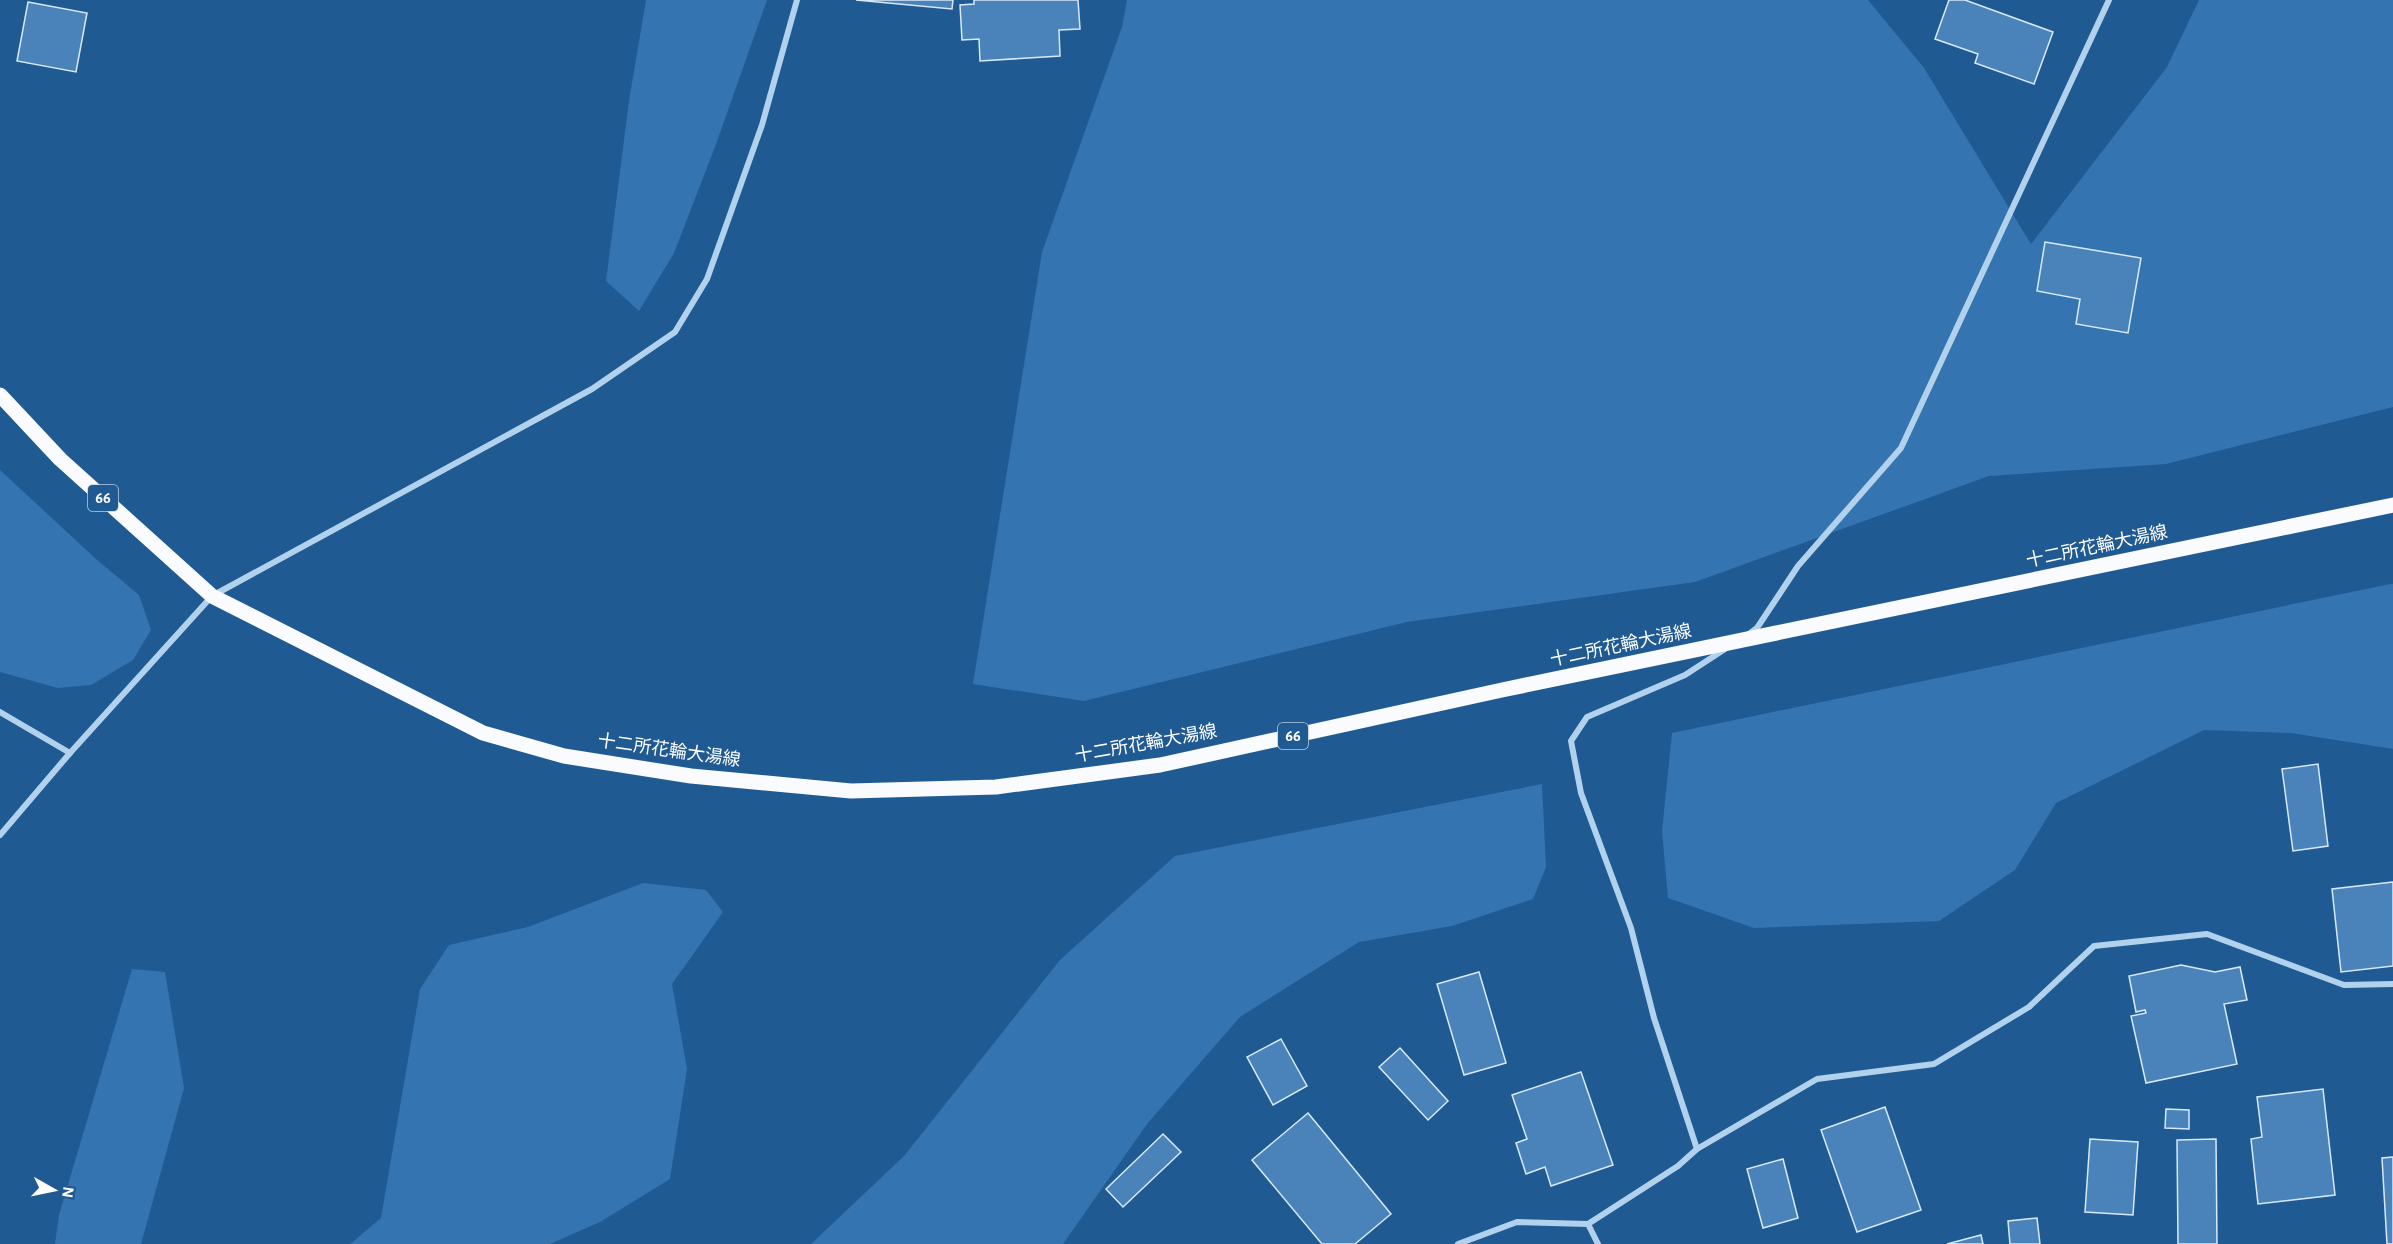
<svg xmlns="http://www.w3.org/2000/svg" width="2393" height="1244" font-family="'Alegreya Sans','Noto Sans JP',sans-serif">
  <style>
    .green { fill: #3474b0 }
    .building { fill: #4983b9; stroke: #d8e9fa; stroke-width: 1.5 }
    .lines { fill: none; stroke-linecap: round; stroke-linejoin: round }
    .minor { stroke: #b2d1ed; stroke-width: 6 }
    .primary { stroke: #f9fbff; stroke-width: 15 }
    .labels { text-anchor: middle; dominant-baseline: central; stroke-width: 6; stroke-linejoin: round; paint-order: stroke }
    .shield { fill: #205a92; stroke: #bccede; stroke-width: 1.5 }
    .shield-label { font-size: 16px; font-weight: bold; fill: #fff }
    .street-label { font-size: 18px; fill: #fff; stroke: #205a92 }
  </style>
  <rect width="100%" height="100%" fill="#205a92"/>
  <g class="green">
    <polygon points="646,0 767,0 715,147 674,253 639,311 606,281 629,101"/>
    <polygon points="1127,0 1868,0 1924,68 2031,244 2167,67 2199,0 2393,0 2393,407 2166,464 1989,476 1695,582 1407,622 1084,701 973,684 1042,252 1122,27"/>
    <polygon points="0,470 96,559 139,595 151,630 133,660 91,685 58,688 0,672"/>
    <polygon points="2390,584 2393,584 2393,749 2291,733 2204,730 2056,803 2015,870 1939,921 1754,928 1668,898 1662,831 1672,733"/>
    <polygon points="1542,784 1546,867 1533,899 1452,926 1359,942 1240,1017 1147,1124 1063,1244 811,1244 904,1156 1060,960 1175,856"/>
    <polygon points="643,883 706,890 723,912 672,984 687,1069 670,1179 600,1222 550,1244 350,1244 381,1218 420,989 449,945 528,927"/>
    <polygon points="132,969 165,972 184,1088 141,1244 55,1244 59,1215"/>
  </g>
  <g class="building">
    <polygon points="856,0 953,0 952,9"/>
    <polygon points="974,0 1078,0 1080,29 1059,30 1060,56 980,61 979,39 962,40 960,5 974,4"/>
    <polygon points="1949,0 1965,0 2053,32 2034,84 1975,63 1978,54 1935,39"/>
    <polygon points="28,2 87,13 76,72 17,61"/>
    <polygon points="2045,242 2141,258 2128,333 2076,324 2080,299 2037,291"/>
    <polygon points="2318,764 2328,846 2293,851 2282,769"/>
    <polygon points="2393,882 2393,966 2341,972 2332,889"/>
    <polygon points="2181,965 2215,972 2240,967 2247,1000 2224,1004 2237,1064 2146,1083 2131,1016 2146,1013 2145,1010 2136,1012 2129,976"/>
    <polygon points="1479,972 1506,1063 1464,1075 1437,984"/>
    <polygon points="1281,1039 1307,1086 1273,1105 1247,1057"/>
    <polygon points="1400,1048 1448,1101 1428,1120 1379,1067"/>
    <polygon points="1581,1072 1613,1165 1551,1186 1545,1167 1526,1174 1516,1143 1527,1139 1512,1095"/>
    <polygon points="2323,1089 2335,1195 2258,1204 2251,1139 2262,1137 2257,1097"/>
    <polygon points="1885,1107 1921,1210 1857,1232 1821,1130"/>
    <polygon points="2166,1109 2189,1110 2189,1129 2165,1128"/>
    <polygon points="1308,1113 1391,1214 1355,1244 1322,1244 1252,1160"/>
    <polygon points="1163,1134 1181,1152 1123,1207 1106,1189"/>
    <polygon points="2090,1139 2138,1142 2133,1215 2085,1212"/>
    <polygon points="2216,1139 2217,1244 2178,1244 2177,1140"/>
    <polygon points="2393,1157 2393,1244 2387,1244 2382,1158"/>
    <polygon points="1783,1159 1798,1218 1763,1228 1747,1169"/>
    <polygon points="2037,1218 2040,1244 2010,1244 2008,1221"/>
    <polygon points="1981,1235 1983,1244 1947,1244"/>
  </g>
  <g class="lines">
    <g class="minor">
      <polyline points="1749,634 1757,628 1798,566 1901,448 2109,0"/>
      <polyline points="0,712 70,753"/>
      <polyline points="0,835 70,753 212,596 592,389 675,332 707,279 762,125 797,0"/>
      <polyline points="1697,1149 1654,1018 1631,928 1581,793 1571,741 1587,717 1685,675 1725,649"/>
      <polyline points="1588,1224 1598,1244"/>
      <polyline points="1458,1244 1517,1222 1588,1224 1678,1166 1697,1149 1817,1079 1934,1064 2029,1007 2094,946 2207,934 2344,985 2393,984"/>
    </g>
    <polyline class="primary" points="0,395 60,459 212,596 483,733 564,756 691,776 851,791 996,787 1160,765 1502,690 2393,505"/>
  </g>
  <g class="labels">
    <g class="shield">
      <rect x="88" y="485" width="30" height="26" rx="4.5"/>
      <rect x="1278" y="723" width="30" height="26" rx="4.5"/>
    </g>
    <g class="shield-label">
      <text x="103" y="498">66</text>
      <text x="1293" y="736">66</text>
    </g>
    <g class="street-label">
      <text transform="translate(2097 547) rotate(-12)">十二所花輪大湯線</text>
      <text transform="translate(1621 646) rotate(-12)">十二所花輪大湯線</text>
      <text transform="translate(1146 744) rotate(-10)">十二所花輪大湯線</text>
      <text transform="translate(669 751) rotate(8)">十二所花輪大湯線</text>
    </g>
  </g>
  <g transform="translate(54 1190) rotate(99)" stroke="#205a92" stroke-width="4.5" paint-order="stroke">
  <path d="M0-4.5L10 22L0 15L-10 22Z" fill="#ffffff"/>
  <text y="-9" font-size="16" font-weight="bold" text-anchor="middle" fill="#ffffff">N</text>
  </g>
</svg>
